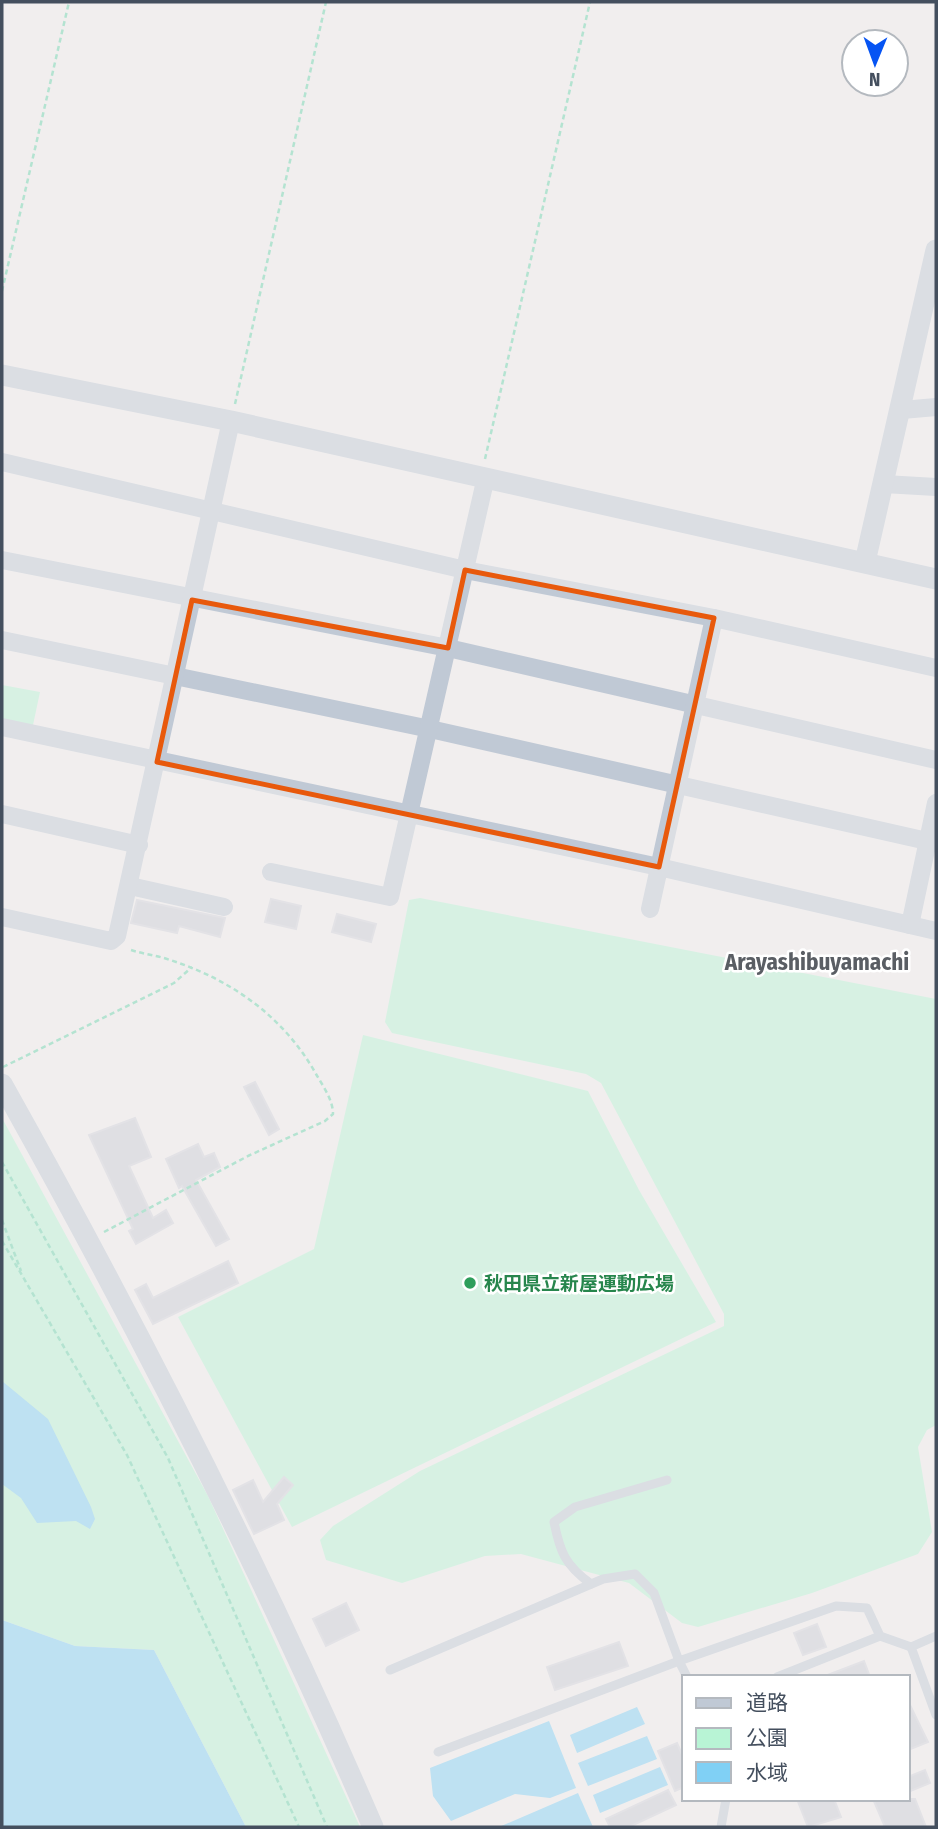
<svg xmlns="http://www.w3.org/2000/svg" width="938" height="1829" font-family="'Fira Sans Condensed','Noto Sans JP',sans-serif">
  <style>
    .green { fill: #b8f4d5 }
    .water { fill: #80d0f5 }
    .building { fill: #caccd5; stroke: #d2d3db; stroke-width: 2 }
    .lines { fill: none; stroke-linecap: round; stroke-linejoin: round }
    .path { stroke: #6cd5ad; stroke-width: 2.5; stroke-dasharray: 5 3.5; stroke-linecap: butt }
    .service { stroke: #c0c9d5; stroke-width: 9 }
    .minor { stroke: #c0c9d5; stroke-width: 18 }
    .tertiary { stroke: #c0c9d5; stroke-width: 21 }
    .marked { fill: none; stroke: #e8590c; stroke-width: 5; stroke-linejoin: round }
    .leisure-dot { fill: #2e9e5b; stroke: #fff; stroke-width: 2.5 }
    .labels { text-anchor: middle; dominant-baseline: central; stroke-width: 5; stroke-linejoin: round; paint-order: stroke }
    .leisure-label { font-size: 19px; font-weight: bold; fill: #27864d; stroke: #fff; text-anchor: start }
    .quarter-label { font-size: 23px; font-weight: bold; fill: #5a5e64; stroke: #fff }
  </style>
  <rect width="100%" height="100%" fill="#f1eeee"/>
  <g class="green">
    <polygon points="2,685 40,692 33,725 2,719"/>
    <polygon points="420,898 936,999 936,1425 927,1430 918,1447 932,1532 918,1554 812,1593 698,1627 682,1623 629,1583 521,1554 485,1556 402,1583 326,1560 320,1540 333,1526 420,1471 724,1326 724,1314 601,1083 586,1074 392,1033 385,1022 409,900"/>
    <polygon points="363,1035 588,1091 639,1190 716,1322 292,1527 178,1317 314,1249"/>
    <polygon points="2,1118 208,1496 360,1827 246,1827 154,1650 75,1646 2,1620"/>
  </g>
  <g class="water">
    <polygon points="2,1381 48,1419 91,1507 95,1519 90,1529 76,1521 37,1523 21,1498 2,1484"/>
    <polygon points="2,1620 75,1646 154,1650 246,1827 2,1827"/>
    <polygon points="637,1707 645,1724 577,1753 570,1735"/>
    <polygon points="549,1721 576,1788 550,1798 515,1794 451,1821 433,1796 430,1768"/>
    <polygon points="647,1736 657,1759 588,1786 578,1763"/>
    <polygon points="660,1767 668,1785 600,1813 593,1795"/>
    <polygon points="578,1793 593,1827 499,1827"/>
  </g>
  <g class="building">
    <polygon points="271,899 301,906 296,929 265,922"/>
    <polygon points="137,900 225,918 220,937 179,926 177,933 131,923"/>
    <polygon points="337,914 376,924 371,942 332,932"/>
    <polygon points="255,1082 279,1129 269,1135 244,1087"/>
    <polygon points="135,1118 151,1157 129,1166 153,1218 166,1210 173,1223 136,1244 129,1231 133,1229 89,1135"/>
    <polygon points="198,1144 204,1157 214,1153 220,1167 196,1180 229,1239 216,1246 182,1186 179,1188 166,1159"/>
    <polygon points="228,1261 238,1283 153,1324 135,1290 146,1284 153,1298"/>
    <polygon points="284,1477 293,1485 277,1504 284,1520 254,1534 233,1490 253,1480 263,1502"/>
    <polygon points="346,1603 359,1630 326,1646 313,1619"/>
    <polygon points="817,1624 826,1647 803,1655 794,1633"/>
    <polygon points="619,1642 628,1666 555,1690 547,1667"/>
    <polygon points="864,1661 870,1677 825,1677 825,1676"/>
    <polygon points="908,1701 928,1742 908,1750"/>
    <polygon points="677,1743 684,1759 684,1787 675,1791 658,1751"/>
    <polygon points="925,1770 930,1783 908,1792 908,1777"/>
    <polygon points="668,1790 676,1805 629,1827 610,1827 606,1819"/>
    <polygon points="797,1799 834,1799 841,1817 808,1827"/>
    <polygon points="873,1799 915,1799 926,1827 885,1827"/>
  </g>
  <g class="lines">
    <g class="path">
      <polyline points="2,291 69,2"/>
      <polyline points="235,404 326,2"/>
      <polyline points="485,459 590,2"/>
      <polyline points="3,1067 174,983 192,967"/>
      <polyline points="2,1162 168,1458 327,1827"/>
      <polyline points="2,1220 21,1271"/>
      <path d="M104,1232L248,1156L325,1121L333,1114C333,1100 323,1086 316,1074C284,1017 232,980 170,960C156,955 142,954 128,949"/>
      <polyline points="2,1241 127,1455 299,1827"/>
    </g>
    <g class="service">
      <path d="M591,1584C565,1565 560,1552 554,1522L575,1507L667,1480"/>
      <polyline points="936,1636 911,1647 936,1715"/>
      <polyline points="390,1670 603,1579 635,1574 654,1593 679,1661 836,1606 867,1608 880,1636 911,1647"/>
      <polyline points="777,1677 880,1636"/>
      <polyline points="438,1752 679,1661 687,1677"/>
      <polyline points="721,1827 726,1799"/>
    </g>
    <g class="minor">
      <polyline points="902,410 936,407"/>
      <polyline points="2,462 465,570 714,618 936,668"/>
      <polyline points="884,484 936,487"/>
      <polyline points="2,560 448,648 936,760"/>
      <polyline points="2,640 430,729 936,843"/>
      <polyline points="2,727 659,867 936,931"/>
      <polyline points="2,814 139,845"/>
      <polyline points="271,872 390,897 486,477"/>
      <polyline points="130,886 224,907"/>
      <polyline points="650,909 714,618"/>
      <polyline points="2,917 111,941 117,936 231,421"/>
      <polyline points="910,925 936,803"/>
    </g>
    <g class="tertiary">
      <polyline points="2,375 231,421 936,579"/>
      <polyline points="865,562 936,250"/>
      <path d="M2,1084C137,1325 264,1573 373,1827"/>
    </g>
  </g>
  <path d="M0 0H938V1829H0ZM465,570L714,618L659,867L157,762L192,600L448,648Z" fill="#f1eeee" fill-opacity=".55" fill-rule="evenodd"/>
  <path class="marked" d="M465,570L714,618L659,867L157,762L192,600L448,648Z"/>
  <circle class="leisure-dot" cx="470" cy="1283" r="7"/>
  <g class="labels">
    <g class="leisure-label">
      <text x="484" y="1283">秋田県立新屋運動広場</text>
    </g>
    <g class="quarter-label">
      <text x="817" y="962">Arayashibuyamachi</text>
    </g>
  </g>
  <rect width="938" height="1829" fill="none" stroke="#444f5e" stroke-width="7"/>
  <rect x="682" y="1675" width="228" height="126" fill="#ffffff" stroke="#b4b9bf" stroke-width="2"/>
  <rect x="696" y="1698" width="35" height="10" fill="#c0c9d5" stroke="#b4b9bf" stroke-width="2"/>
  <text x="746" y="1710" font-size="21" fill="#444f5e">道路</text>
  <rect x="696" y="1728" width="35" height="21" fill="#b8f4d5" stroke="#b4b9bf" stroke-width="2"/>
  <text x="746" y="1745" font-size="21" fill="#444f5e">公園</text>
  <rect x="696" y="1762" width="35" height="21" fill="#80d0f5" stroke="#b4b9bf" stroke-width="2"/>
  <text x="746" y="1780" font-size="21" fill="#444f5e">水域</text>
  <g transform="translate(875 63) rotate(181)"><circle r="33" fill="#ffffff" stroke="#b4b9bf" stroke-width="2"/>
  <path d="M0-5L12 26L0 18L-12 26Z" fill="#0654f3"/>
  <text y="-10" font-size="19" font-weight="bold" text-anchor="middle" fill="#444f5e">N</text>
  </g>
</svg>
